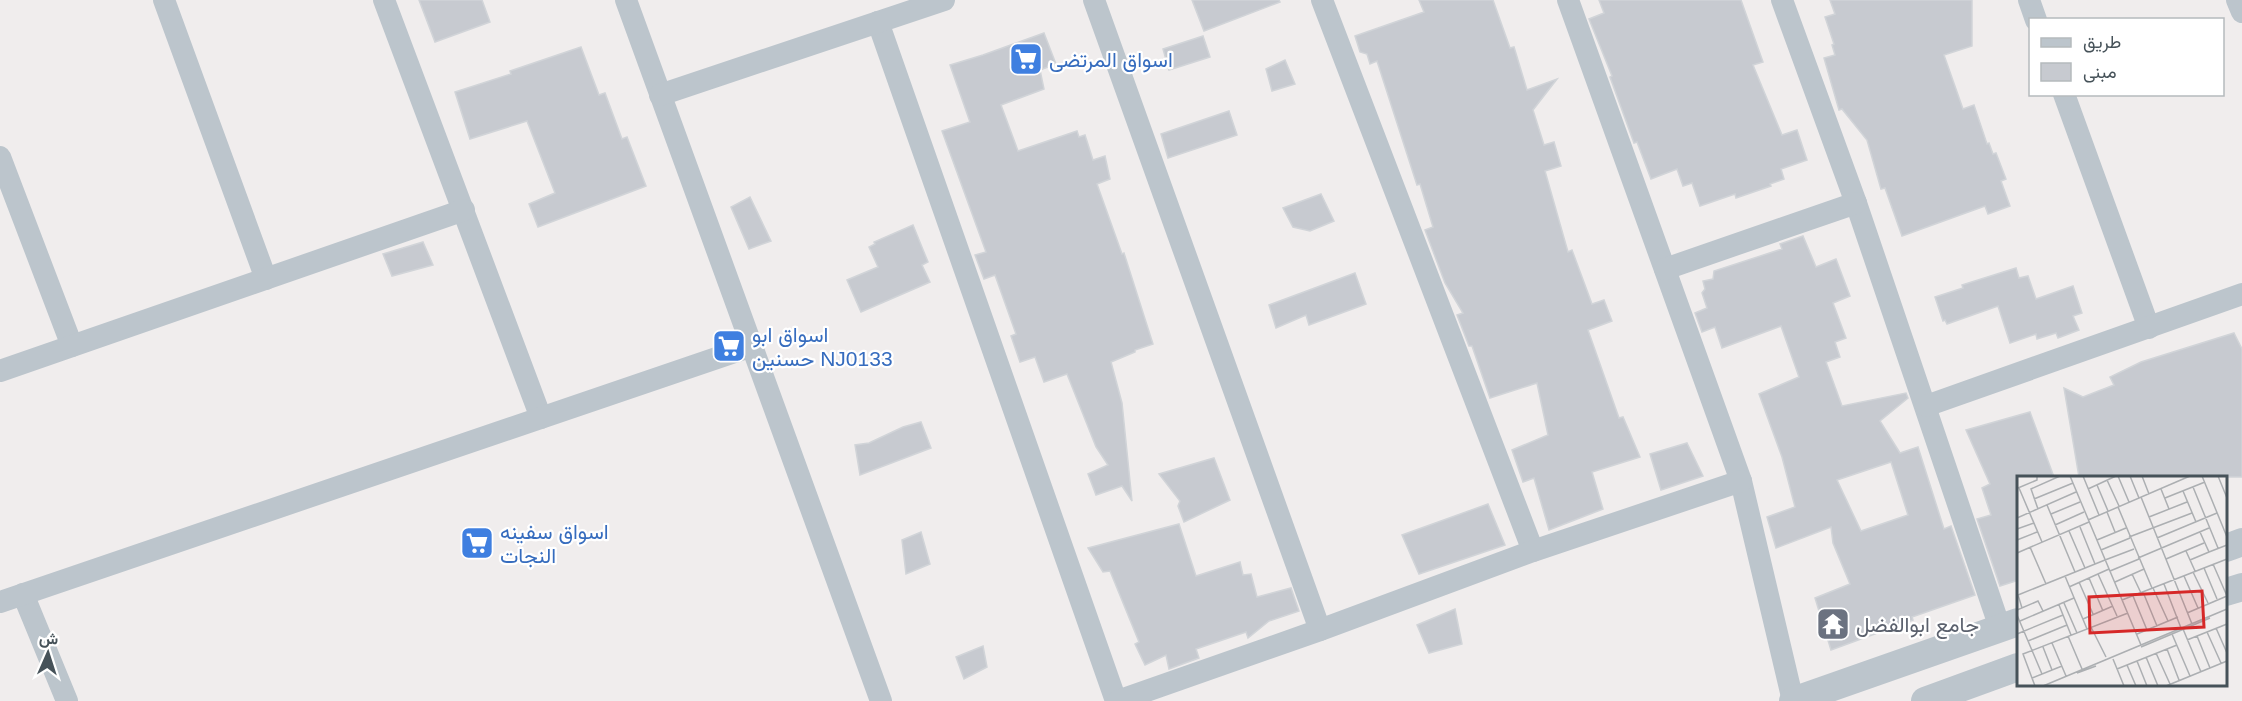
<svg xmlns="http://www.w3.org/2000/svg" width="2242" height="701" font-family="Arial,Vazirmatn,sans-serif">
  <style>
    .building { fill: #c7cad0; stroke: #d1d4d8; stroke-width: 1.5; fill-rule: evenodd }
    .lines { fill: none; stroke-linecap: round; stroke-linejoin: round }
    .minor { stroke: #bcc5cc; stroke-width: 22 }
    .tertiary { stroke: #bcc5cc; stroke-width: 28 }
    .labels { text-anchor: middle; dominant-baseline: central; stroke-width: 4.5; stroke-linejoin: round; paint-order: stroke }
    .shop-label { font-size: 21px; fill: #366cbe; stroke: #fff; text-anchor: start }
    .worship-label { font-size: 21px; fill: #5b616d; stroke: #fff; text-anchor: start }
    .inset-road { fill: none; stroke: #acafb2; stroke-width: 1.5 }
    .view { fill: #d62828; fill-opacity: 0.15; stroke: #d62828; stroke-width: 3 }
    .inset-edge { fill: none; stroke: #465259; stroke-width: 3 }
  </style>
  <rect width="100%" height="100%" fill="#f0eded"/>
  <g class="building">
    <polygon points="419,0 482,0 490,22 435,42"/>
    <polygon points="1192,0 1279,0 1280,2 1204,31"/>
    <polygon points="1419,0 1493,0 1510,48 1514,47 1527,90 1557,79 1533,110 1544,145 1554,142 1561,166 1545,171 1568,252 1572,250 1592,304 1604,300 1612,321 1588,330 1619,418 1623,417 1640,457 1592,472 1603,509 1549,530 1534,478 1523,482 1512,450 1548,435 1537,383 1490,398 1472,346 1469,346 1457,315 1463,313 1445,283 1425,230 1433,227 1420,184 1417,185 1377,61 1370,64 1367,54 1360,52 1355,36 1424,12"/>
    <polygon points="1599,0 1741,0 1763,62 1753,65 1782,135 1797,130 1807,160 1781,169 1784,179 1770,184 1771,186 1736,198 1735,194 1700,206 1692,183 1683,186 1677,169 1651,179 1637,142 1634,143 1610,77 1612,76 1589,19 1604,13"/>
    <polygon points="1830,0 1972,0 1972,46 1944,55 1963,109 1974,105 1987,144 1989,143 1993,154 1996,153 2006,179 2001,181 2010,206 1988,214 1985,206 1902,236 1885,188 1881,189 1867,140 1842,109 1839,110 1824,58 1835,55 1832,45 1834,44 1825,17 1835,14"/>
    <polygon points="1044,33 1056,64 1040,70 1044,89 1001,105 1018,151 1077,131 1079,137 1085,135 1093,160 1105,156 1110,179 1097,184 1122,254 1124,253 1153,344 1135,350 1135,352 1111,362 1122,403 1132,501 1122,486 1096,495 1088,474 1108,465 1096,447 1067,374 1044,382 1035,357 1020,362 1011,336 1016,334 995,275 984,279 975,255 986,252 942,131 970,122 950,65 983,55"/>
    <polygon points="1203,36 1210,57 1169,70 1163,49"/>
    <polygon points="581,47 599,95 605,93 622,139 627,137 646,186 538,227 529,204 555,193 527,121 470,139 455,92 511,74 510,71"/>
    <polygon points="1285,60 1295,84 1272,91 1266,69"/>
    <polygon points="1229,111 1237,135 1168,158 1161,134"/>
    <polygon points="1321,194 1334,221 1310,231 1293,227 1283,208"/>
    <polygon points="750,197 771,241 749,249 731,207"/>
    <polygon points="913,225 928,262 922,265 930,282 861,312 847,280 878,267 869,247 875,244 874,242"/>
    <path d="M1803,236L1816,267L1836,259L1850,296L1833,303L1846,338L1835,342L1840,357L1826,362L1842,406L1906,393L1908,398L1880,421L1900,453L1918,447L1944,529L1951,526L1975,595L1912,617L1913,620L1831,650L1815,598L1850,584L1833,543L1831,527L1776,548L1767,517L1795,507L1782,457L1759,394L1799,377L1781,326L1722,348L1715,327L1702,332L1695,313L1707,308L1702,293L1705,289L1703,281L1713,279L1714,271L1782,249L1780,244ZM1891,462L1908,515L1861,531L1837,480Z"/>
    <polygon points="423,242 433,265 392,276 383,254"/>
    <polygon points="2016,268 2019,278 2028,276 2036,299 2073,286 2082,313 2073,316 2079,330 2058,338 2056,333 2037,339 2036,334 2010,343 1998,306 1947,324 1945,320 1943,321 1935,297 1963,288 1962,285"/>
    <polygon points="1355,273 1366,304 1309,325 1306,315 1276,328 1269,305"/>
    <polygon points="2234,333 2242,349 2242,477 2079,477 2064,388 2083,397 2114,385 2110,377 2141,362"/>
    <polygon points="2030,412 2054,477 2019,477 2019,580 2000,586 1977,519 1991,515 1982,488 1990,484 1966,430"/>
    <polygon points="921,422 931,448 860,475 855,445 869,443 903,427"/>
    <polygon points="1687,443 1703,476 1661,490 1650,454"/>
    <polygon points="1214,458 1230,500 1184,522 1178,506 1180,501 1159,474"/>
    <polygon points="1488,504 1505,545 1419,574 1402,535"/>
    <polygon points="1179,524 1196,576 1240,562 1243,575 1251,574 1257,597 1291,588 1299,611 1269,621 1248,638 1246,632 1196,649 1199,658 1169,669 1166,655 1145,665 1135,644 1139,642 1110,571 1103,572 1088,548"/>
    <polygon points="921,532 930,564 906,574 902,540"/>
    <polygon points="1455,609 1462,644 1429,653 1417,625"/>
    <polygon points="983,646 987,667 964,679 956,657"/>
  </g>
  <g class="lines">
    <g class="minor">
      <polyline points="164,0 266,279"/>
      <polyline points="384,0 541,418"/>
      <polyline points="626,0 881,701"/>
      <polyline points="1094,0 1320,630"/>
      <polyline points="1322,0 1533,551"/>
      <polyline points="1568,0 1741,481 1793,701"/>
      <polyline points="1782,0 1856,203 2000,628"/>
      <polyline points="2029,0 2036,20"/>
      <polyline points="2237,0 2242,12"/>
      <polyline points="878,22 1116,701"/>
      <polyline points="2064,94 2149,328"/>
      <polyline points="660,95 944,0"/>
      <polyline points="0,157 72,346"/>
      <polyline points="1665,269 1856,203"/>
      <polyline points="0,371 464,210"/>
      <polyline points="1926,406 2242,294"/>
      <polyline points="23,594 67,701"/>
      <polyline points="0,602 752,346"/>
      <polyline points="1118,701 1320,630 1533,551 1741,481"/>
    </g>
    <g class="tertiary">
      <polyline points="2226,548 2242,542"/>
      <polyline points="2226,592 2242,587"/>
      <polyline points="1793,701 2018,622"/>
      <polyline points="1925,701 2018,667"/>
    </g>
  </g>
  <defs>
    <g id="supermarket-square" transform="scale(1.725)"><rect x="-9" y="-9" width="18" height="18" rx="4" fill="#3f7fe0" stroke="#fff"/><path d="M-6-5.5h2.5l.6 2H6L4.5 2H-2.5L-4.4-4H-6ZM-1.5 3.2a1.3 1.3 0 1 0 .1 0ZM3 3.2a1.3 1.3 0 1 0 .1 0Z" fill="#fff"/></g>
    <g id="temple-square" transform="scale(1.725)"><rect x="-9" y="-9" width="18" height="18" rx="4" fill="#6b7280" stroke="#fff"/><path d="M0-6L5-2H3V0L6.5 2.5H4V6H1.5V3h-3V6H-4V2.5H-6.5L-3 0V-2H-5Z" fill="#fff"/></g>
  </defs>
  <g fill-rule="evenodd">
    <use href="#supermarket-square" x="1026" y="59"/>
    <use href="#supermarket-square" x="729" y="346"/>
    <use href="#supermarket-square" x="477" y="543"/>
    <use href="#temple-square" x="1833" y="624"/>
  </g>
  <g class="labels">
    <g class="shop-label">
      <text x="1049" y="59">اسواق المرتضى</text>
      <text x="752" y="334">اسواق ابو<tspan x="752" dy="24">حسنين NJ0133</tspan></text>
      <text x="500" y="531">اسواق سفينه<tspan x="500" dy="24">النجات</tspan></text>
    </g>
    <g class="worship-label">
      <text x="1856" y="624">جامع ابوالفضل</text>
    </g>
  </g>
  <g transform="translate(2017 476)">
    <rect width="210" height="210" fill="#f0eded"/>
    <path class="inset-road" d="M53,0L124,169M66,0L82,39M101,0L112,26M113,0L122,22M125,0L132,18M185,0L210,61M201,0L210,22M90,4L102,30M80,9L91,35M176,11L201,72M1,12L20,4V0M2,12L25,66M71,13L99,0M144,13L152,33M166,15L179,46M124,21L175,148M148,22L188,6M17,23L56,7M30,29L58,96M101,31L127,93M21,33L14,13L43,0M90,36L98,56M34,38L63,26M132,41L170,26M0,42L59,16M71,44L173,0M38,49L67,36M63,51L78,88M0,53L17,47M52,55L68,92M183,56L192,76L210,69M112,61L175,37M140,62L200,37M0,64L20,56M80,64L109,52M13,71L29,108M84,74L113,62M169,75L178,95M0,77L72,46M121,82L192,52M149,83L187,67M88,84L117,73M173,84L192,76M196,88L210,120M187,92L200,123M93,95L122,83M176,96L191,127M81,98L100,140M115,98L124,117M48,100L70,153M167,100L181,132M72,102L86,135M62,106L76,138M98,106L127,93L135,112M147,108L164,152M52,111L92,93M136,112L151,145M126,116L140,150M116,120L130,154M105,124L210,83M47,127L60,157M42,129L54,159M5,132L1,119L88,84M0,134L21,125L26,135M170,137L210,120M0,139L25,198M66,143L96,130M3,145L57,122M74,151L89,181M199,152L210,177M166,153L184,196M190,156L204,187M0,158L46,139M120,158L161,141M155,158L173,200M51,160L65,193M180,160L193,192M170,164L210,148M11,165L50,149M35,167L49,200M26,171L35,194M124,171L193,142M150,173L162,204M139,177L153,208M129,181L141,210M96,183L107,210M120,185L130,210M110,189L119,210M100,193L160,169M60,197L79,190M15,202L45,190M18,210L6,178L111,137M26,210L210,133M149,210L210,185"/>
    <path class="view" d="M185,115L187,151L73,157L72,121Z"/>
    <rect width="210" height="210" class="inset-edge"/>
  </g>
  <rect x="2029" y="18" width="195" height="78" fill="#ffffff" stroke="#b5babd" stroke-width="1.5"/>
  <rect x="2041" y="38" width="30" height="9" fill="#bcc5cc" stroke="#b5babd" stroke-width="1.5"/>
  <text x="2083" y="48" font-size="18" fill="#465259">طريق</text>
  <rect x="2041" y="63" width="30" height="18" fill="#c7cad0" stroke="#b5babd" stroke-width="1.5"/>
  <text x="2083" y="78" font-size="18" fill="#465259">مبنى</text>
  <g transform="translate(48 653) rotate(3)" stroke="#ffffff" stroke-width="4.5" paint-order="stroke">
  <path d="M0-4.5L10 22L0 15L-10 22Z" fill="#465259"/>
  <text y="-9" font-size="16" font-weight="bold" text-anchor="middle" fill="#465259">ش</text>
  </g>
</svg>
